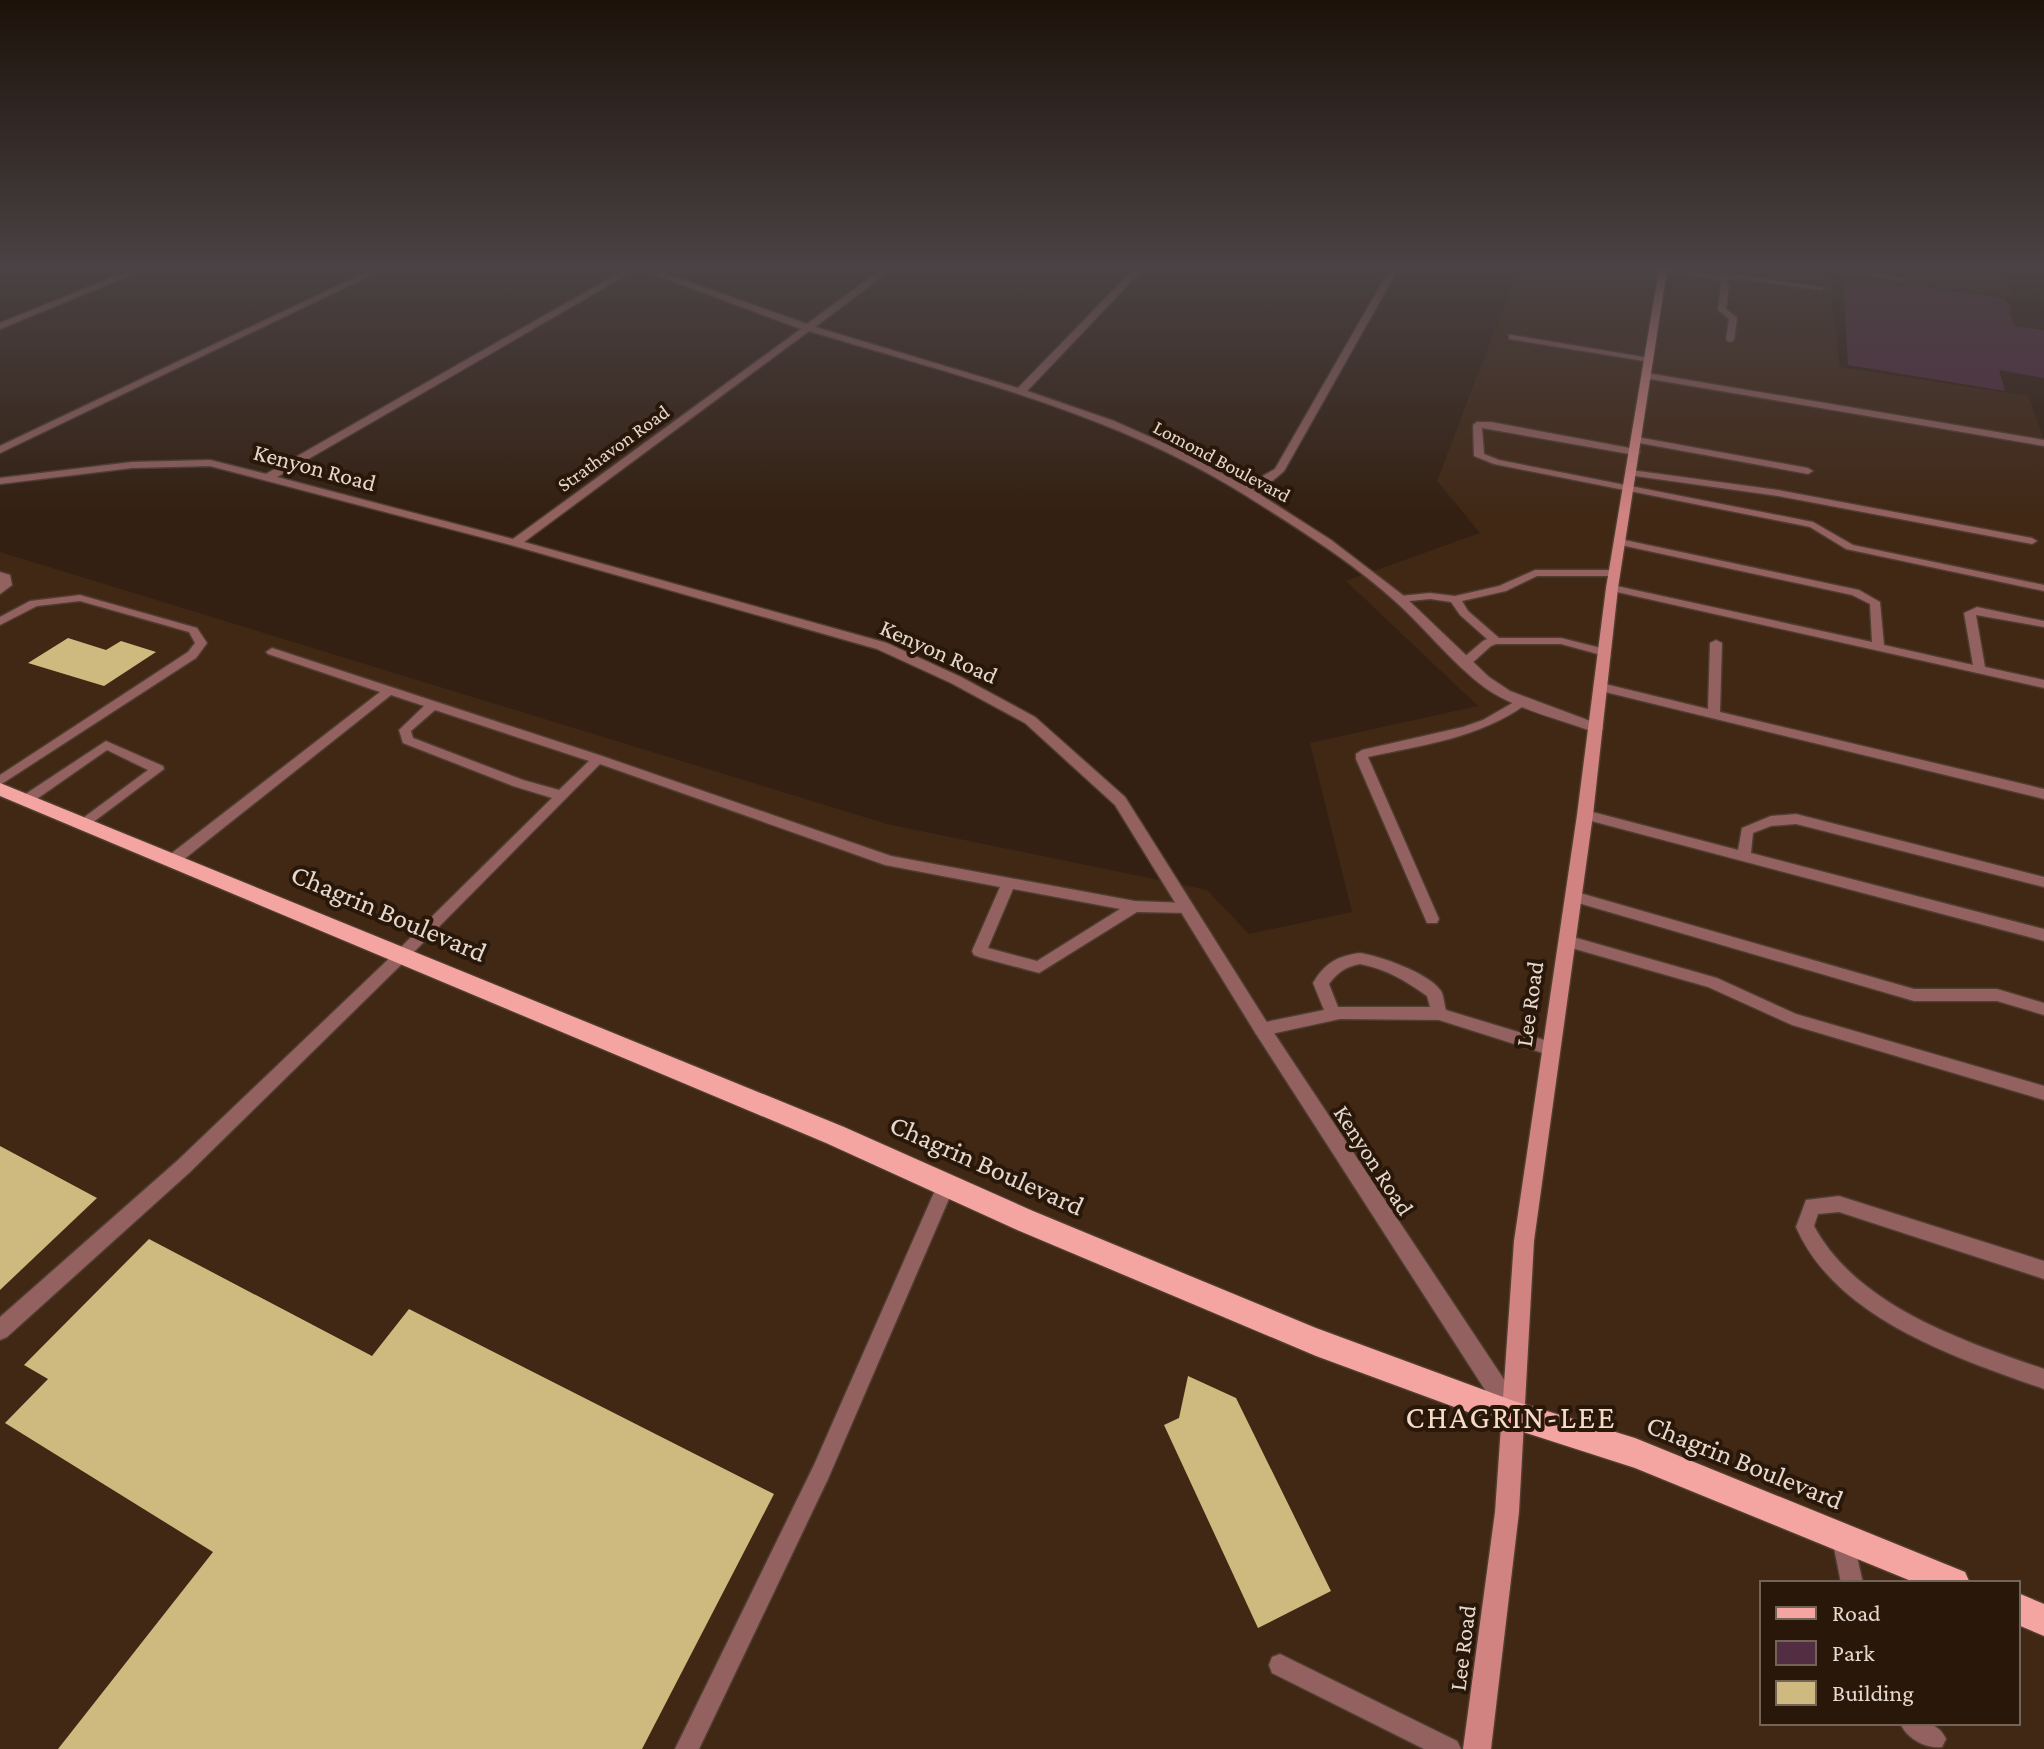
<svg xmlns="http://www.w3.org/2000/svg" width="2044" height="1749" font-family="'Crimson Pro',serif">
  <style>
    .built { fill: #412815; fill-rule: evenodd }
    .green { fill: #532d42 }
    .building { fill: #ceba7e }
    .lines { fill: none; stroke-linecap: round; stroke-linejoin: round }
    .lane-casing { stroke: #4f3d30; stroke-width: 3 }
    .street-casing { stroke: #4f3d30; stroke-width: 3 }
    .secondary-casing { stroke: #4f3d30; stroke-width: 3 }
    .primary-casing { stroke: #4f3d30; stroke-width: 3 }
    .lane { fill: #926160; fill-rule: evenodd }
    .street { fill: #926160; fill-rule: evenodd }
    .secondary { fill: #d08380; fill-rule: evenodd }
    .primary { fill: #f4a4a1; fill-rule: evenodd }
    .labels { text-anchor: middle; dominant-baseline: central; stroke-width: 8; stroke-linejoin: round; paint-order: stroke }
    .far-street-label { font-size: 20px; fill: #e5d8cf; stroke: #291709 }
    .street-label { font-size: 24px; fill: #e5d8cf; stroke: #291709 }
    .near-street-label { font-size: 28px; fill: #e5d8cf; stroke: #291709 }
    .near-neighbourhood-label { font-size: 32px; letter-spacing: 2px; fill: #f6dbc9; stroke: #291709 }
  </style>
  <rect width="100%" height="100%" fill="#332012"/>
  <path class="built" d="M1518,269H1988L2005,272L2013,297L1829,274L1840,367L2028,396L2044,439V1749H0V552L887,824L1207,890L1249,934L1352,912L1310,743L1478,706L1346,581L1480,533L1437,481ZM1762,1583H2018V1723H1762Z"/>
  <polygon class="green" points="1843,276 2004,298 2012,309 2009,312 2015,326 2044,330 2044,378 1999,370 2005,391 1848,365"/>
  <g class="building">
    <polygon points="68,638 106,650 121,641 156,652 104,686 28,663"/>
    <polygon points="0,1146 97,1198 0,1290"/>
    <polygon points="149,1239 372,1356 409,1309 774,1494 642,1749 58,1749 213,1552 5,1423 48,1379 24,1365"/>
    <polygon points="1188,1376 1236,1398 1331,1591 1258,1628 1164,1425 1179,1418"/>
  </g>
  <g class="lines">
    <g class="lane-casing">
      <g id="lane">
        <polygon points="1660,269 1718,275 1719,269 1724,269 1726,276 1740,275 1825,288 1821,290 1740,279 1727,280 1729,284 1726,309 1737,318 1734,340 1730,342 1726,340 1729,319 1718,310 1721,284 1719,280 1663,272"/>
        <polygon points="1827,269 1848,269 1905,279 1901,281"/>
        <polygon points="1512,335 1650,358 1654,360 1650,362 1509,339 1509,335"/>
        <polygon points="1477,422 1491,422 1635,449 1640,452 1635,455 1482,428 1484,454 1499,460 1813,522 1853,545 2044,585 2044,591 1846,549 1810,527 1494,464 1474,456 1473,425"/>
        <polygon points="1637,437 1808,468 1813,471 1808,474 1634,442 1632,440"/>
        <polygon points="1631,470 1778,490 2032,538 2037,541 2032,544 1778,496 1628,475 1626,473"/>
        <polygon points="1620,539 1859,590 1880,602 1884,645 1973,665 1964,613 1977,607 2044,621 2044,627 1976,615 1985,667 2044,680 2044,688 1608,590 1607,588 1612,585 1872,642 1870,604 1852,595 1616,544 1615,542"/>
        <polygon points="1535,570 1614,570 1619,573 1614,576 1537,576 1506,591 1462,601 1468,611 1499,638 1561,638 1609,650 1609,654 1605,656 1561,644 1496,644 1491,646 1470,665 1462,665 1462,659 1483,641 1487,639 1460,615 1451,602 1430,599 1400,602 1395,599 1400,596 1430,593 1455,596 1499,586"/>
        <polygon points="0,572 10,575 12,585 0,594"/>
        <polygon points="80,595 197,628 207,643 196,658 0,785 0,775 188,652 195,643 189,632 80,601 37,606 0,625 0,617 30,601"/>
        <polygon points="1716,640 1722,643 1720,712 2044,789 2044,799 1601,691 1595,687 1601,683 1708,709 1710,643"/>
        <path d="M272,648L602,756L891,856L1135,901L1187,903L1192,904L1194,908L1192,912L1187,913L1137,912L1039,973L979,957L974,955L972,951L1000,887L885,865L600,764L407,959L189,1173L7,1337L0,1340V1317L177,1161L397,951L552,798L513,786L403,743L399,730L424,706L391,695L178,864H168L166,860L168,856L380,692L268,654L266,652ZM435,710L589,761L559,790L523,780L413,738L411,731ZM1013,889L1120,909L1037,961L988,948Z"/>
        <path d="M1521,698L1527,702L1525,705C1479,738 1423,745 1368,757L1439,919L1437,923H1427L1356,759V754L1362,750L1463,727L1483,720Z"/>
        <polygon points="106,741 163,766 164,769 84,829 77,824 79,821 148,770 107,750 31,803 21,803 19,800 21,797"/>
        <polygon points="1585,810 1738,850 1742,828 1771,816 1796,814 2044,877 2044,887 1796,824 1771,826 1753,833 1751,853 2044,929 2044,941 1580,818 1578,815"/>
        <polygon points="1573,891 1914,989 1997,989 2044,1003 2044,1015 1997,1001 1914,1001 1568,900 1566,896 1568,892"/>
        <polygon points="1566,935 1717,978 1796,1014 2044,1086 2044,1100 1792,1025 1708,987 1561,945 1559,941 1561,937"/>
        <path d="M1360,953C1380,956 1429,973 1441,991C1444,996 1444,1004 1446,1010L1558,1044L1560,1049L1558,1054L1552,1056L1439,1020L1340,1019L1262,1036L1256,1034L1254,1029L1256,1024L1324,1010L1313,983C1325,963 1337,956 1360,953ZM1360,964C1386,969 1406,981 1427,996L1430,1007H1338L1329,984C1338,972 1345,967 1360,964Z"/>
        <polygon points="946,1177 952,1179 955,1185 828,1479 699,1749 675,1749 814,1465 940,1179"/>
        <path d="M1839,1196L2044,1261V1279L1839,1212L1818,1214L1814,1226C1857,1306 1963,1341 2044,1369V1389C1956,1358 1836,1319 1796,1227L1806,1200Z"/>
        <polygon points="1843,1527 1851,1530 1863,1583 1841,1583 1832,1538 1835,1530"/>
        <polygon points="1280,1654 1457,1741 1461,1749 1424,1749 1272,1673 1269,1665 1272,1657"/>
        <path d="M1900,1723C1919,1723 1937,1719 1946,1739L1942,1747C1926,1749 1907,1739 1900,1723Z"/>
      </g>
    </g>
    <g class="street-casing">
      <g id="street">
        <polygon points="133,269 145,269 0,329 0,323"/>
        <polygon points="373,269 384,269 0,453 0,446"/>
        <path d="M626,269H637L277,477L513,539L801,329L640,269H653L807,324L882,269H892L815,327L1018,388L1134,269H1143L1027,391L1114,421L1177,449L1245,486L1275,469L1390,269H1398L1284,471L1271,482L1253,490L1331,540L1404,596L1489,677L1510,691L1601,725L1603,728L1601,731H1591C1561,720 1528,712 1500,697C1465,679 1428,631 1397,603C1351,561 1297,528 1245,495C1112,412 957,376 809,331L524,542L887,643L961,677L1035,717L1125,797L1268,1024L1521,1405L1524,1413L1521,1421L1513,1424L1505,1421L1256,1034L1115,805L1025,723L951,683L877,649L511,545L210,466L132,468L0,484V478L132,462L210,460L266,474Z"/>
        <polygon points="1647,373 2044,440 2044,446 1644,378 1644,374"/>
      </g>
    </g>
    <g class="secondary-casing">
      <polygon id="secondary" points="1659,269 1667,269 1618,588 1593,815 1534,1241 1519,1512 1491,1749 1463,1749 1495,1512 1514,1241 1577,815 1606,588"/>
    </g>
    <g class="primary-casing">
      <g id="primary">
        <polygon points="0,783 844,1127 1033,1211 1316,1328 1514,1401 1635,1438 1965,1572 1970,1583 1916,1583 1635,1468 1514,1429 1316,1356 1015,1229 826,1143 0,796"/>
        <polygon points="2018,1593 2044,1604 2044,1636 2018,1625"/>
      </g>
    </g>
    <use href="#lane" class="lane"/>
    <use href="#street" class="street"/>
    <use href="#secondary" class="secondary"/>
    <use href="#primary" class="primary"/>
  </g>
  <linearGradient id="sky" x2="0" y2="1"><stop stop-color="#1c120a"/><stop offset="0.52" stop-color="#4a4244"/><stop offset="1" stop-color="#4a4244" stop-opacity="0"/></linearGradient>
  <rect width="2044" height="514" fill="url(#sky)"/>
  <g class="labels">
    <g class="far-street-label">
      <text transform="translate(613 448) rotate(-36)">Strathavon Road</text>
      <text transform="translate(1222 461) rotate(28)">Lomond Boulevard</text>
    </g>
    <g class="street-label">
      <text transform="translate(315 467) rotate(15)">Kenyon Road</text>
      <text transform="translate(939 651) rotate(24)">Kenyon Road</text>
      <text transform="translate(1529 1004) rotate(-82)">Lee Road</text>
      <text transform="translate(1374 1160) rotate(57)">Kenyon Road</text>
      <text transform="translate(1462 1648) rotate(-83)">Lee Road</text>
    </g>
    <g class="near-street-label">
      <text transform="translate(389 913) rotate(23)">Chagrin Boulevard</text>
      <text transform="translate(987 1165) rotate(24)">Chagrin Boulevard</text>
      <text transform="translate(1745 1462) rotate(22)">Chagrin Boulevard</text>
    </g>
    <g class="near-neighbourhood-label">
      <text x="1511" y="1417">CHAGRIN-LEE</text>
    </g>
  </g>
  <rect x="1760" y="1581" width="260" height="144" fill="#291709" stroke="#746458" stroke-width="2"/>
  <rect x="1776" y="1607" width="40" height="12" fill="#f4a4a1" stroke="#746458" stroke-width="2"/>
  <text x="1832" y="1621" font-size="24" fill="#e5d8cf">Road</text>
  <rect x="1776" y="1641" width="40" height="24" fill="#532d42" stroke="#746458" stroke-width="2"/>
  <text x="1832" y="1661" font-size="24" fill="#e5d8cf">Park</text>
  <rect x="1776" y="1681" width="40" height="24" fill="#ceba7e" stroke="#746458" stroke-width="2"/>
  <text x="1832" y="1701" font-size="24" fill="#e5d8cf">Building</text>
</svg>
